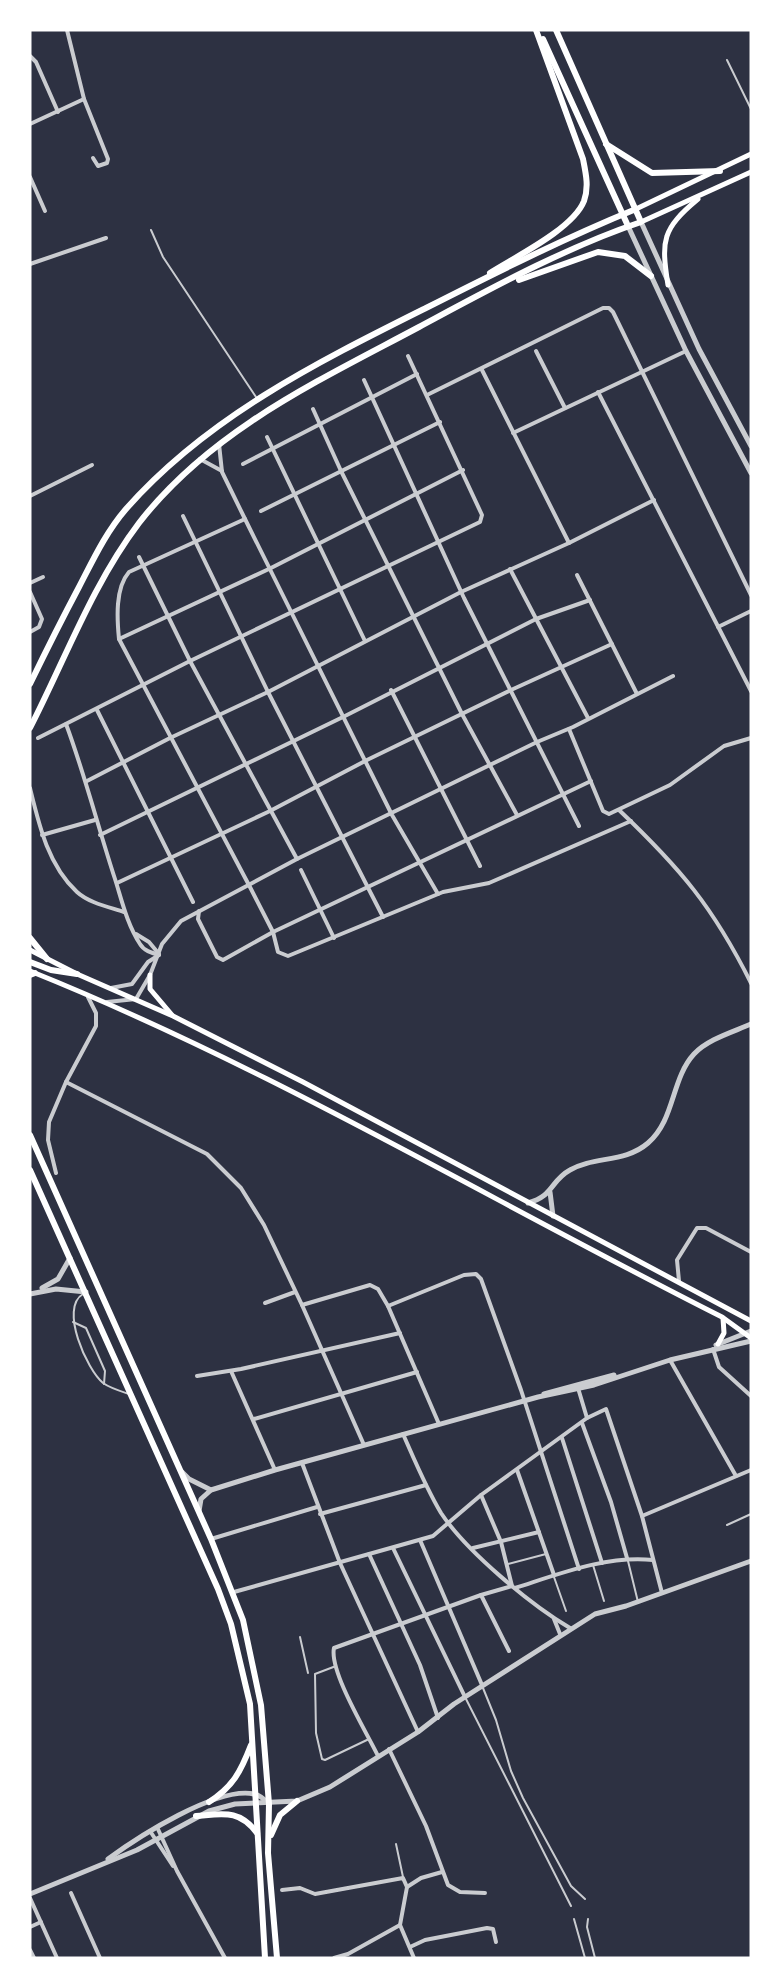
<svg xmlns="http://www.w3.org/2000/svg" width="781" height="1988" font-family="'Open Sans',sans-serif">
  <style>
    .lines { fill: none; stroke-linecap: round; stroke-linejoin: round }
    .service { stroke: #caccd0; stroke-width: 2 }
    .minor { stroke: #caccd0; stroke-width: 4 }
    .tertiary { stroke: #caccd0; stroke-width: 5 }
    .secondary { stroke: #fff; stroke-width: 5 }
    .primary { stroke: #fff; stroke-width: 6 }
  </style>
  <rect width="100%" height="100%" fill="#2d3142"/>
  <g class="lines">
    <g class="service">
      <polyline points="727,60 751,109"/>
      <polyline points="151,230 163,257 256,397"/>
      <path d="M83,1294C59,1308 87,1370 103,1383C110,1388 120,1391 129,1394"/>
      <polyline points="73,1322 86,1328 105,1371 104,1384"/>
      <polyline points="727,1525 751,1514"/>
      <polyline points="628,1561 638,1602"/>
      <polyline points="508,1564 546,1554"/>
      <polyline points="593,1565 604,1601"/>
      <polyline points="554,1577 566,1611"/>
      <polyline points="300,1637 308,1673"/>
      <polyline points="336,1666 315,1674 316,1733 322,1759 325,1760 369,1739"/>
      <polyline points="483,1688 496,1720 511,1771 523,1798 571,1886 585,1899"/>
      <polyline points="465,1697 571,1906"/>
      <polyline points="396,1844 403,1877"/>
      <polyline points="574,1919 585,1958"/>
      <polyline points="588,1919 587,1927 595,1958"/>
    </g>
    <g class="minor">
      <polyline points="67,30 84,99 108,159 107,163 98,166 93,158"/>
      <polyline points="30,56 36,62 58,112"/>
      <polyline points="30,124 84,99"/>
      <polyline points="30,177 45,211"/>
      <polyline points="30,264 106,238"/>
      <polyline points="536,351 565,408"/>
      <polyline points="482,370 569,543"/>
      <polyline points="364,380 464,598 579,826"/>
      <polyline points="598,392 751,691"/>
      <polyline points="427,395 603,308 609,308 613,312 751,595"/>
      <polyline points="313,409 341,471 462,714 517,815"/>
      <polyline points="513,433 686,351"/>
      <polyline points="267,437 365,641"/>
      <polyline points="219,444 222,472 245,519 392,815 438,894"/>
      <polyline points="200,459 222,471"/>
      <polyline points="243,464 417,374"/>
      <polyline points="30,496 92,465"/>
      <polyline points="261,511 440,422"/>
      <polyline points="183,516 268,692 383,917"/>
      <path d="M245,519L129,572C115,588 117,619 119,639L251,889L273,932L278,952L288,956L443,892L489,883L631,821"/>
      <polyline points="139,557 190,661 297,859"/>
      <polyline points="510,569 588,718"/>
      <polyline points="577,575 637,694"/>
      <polyline points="30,583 43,577"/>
      <polyline points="30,592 42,619 39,627 30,632"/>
      <polyline points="718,627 751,611"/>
      <polyline points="119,639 271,568 463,470"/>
      <polyline points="391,690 480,866"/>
      <polyline points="97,710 193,902"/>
      <path d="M66,724C85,775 98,827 115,879C122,901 127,924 140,944C144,951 152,953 159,955"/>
      <polyline points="569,729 603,811 609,814 670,785 724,746 751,738"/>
      <polyline points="38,738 190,661 480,522 482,515 408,356"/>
      <polyline points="87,781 170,738 268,692 461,592 569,543 654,500"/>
      <path d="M30,788C39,825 48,865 77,892C89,903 109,907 124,912"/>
      <path d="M619,810C681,869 713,907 751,983"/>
      <polyline points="42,835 95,820"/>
      <polyline points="100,835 345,716 536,619 590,600"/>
      <polyline points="301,870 334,938"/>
      <polyline points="117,883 270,811 367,760 511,690 612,644"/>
      <polyline points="199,911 198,919 217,957 223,960 273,932 591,781"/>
      <polyline points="136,934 149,942 159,954"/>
      <polyline points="111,988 132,984 148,962 159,955"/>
      <polyline points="107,1002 136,999 150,975 162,944 181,921 297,859 537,742 573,727 673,676"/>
      <polyline points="66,1082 207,1154 241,1188 264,1225 302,1305 364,1445"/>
      <polyline points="56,1173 48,1140 49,1122 66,1082 96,1026 96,1013 88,997"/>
      <polyline points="679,1281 677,1260 697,1228 706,1228 751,1252"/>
      <polyline points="265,1303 295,1292"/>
      <polyline points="302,1305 370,1285 378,1289 388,1306 439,1424"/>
      <polyline points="388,1306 464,1275 476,1274 481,1279 521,1390 579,1569"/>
      <polyline points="713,1349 719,1367 751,1396"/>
      <polyline points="670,1360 736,1476"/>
      <polyline points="231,1371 275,1470"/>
      <polyline points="197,1376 241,1369 400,1333"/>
      <polyline points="578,1388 587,1418"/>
      <polyline points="254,1419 417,1372"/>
      <polyline points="582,1423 611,1502 627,1558"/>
      <path d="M403,1434C415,1461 426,1488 441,1513C467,1552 530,1604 570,1628"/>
      <polyline points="562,1438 602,1563"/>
      <polyline points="302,1463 340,1563 418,1732"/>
      <polyline points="517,1470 554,1575"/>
      <polyline points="320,1514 426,1485"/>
      <polyline points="642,1516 751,1470"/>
      <polyline points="211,1539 317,1507"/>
      <polyline points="420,1540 482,1685"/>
      <polyline points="393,1548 465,1697"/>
      <polyline points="473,1548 539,1532"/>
      <polyline points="369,1554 420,1665 438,1718"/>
      <path d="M515,1588C559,1574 607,1555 653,1560"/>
      <polyline points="234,1592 433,1536 481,1495 587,1418 606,1409 642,1516 662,1593"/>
      <polyline points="481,1595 509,1651"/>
      <polyline points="554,1619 560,1634"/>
      <polyline points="389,1749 426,1826 448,1885 460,1892 485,1893"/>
      <path d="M378,1756C367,1733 329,1671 334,1648L481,1595L512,1586L501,1542L481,1495"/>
      <polyline points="157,1827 177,1871 225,1958"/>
      <polyline points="150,1831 173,1866"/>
      <polyline points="407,1887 421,1878 442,1872"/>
      <polyline points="282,1890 300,1888 315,1894 403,1878 407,1887 400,1925 414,1958"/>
      <polyline points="71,1893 100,1958"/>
      <polyline points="30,1898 57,1958"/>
      <polyline points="30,1927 41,1922"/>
      <polyline points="410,1947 425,1940 487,1928 493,1929 496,1942"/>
      <polyline points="30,1950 34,1958"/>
      <polyline points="334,1958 348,1954 400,1925"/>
    </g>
    <g class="tertiary">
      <polyline points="641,222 699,349 751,446"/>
      <polyline points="628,226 686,351 751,473"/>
      <polyline points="550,1192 553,1216"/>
      <path d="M528,1203C554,1196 550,1181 570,1170C594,1156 625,1163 648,1143C675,1120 671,1079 694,1054C708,1039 733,1032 751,1024"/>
      <polyline points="42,1288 58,1279 70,1258"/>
      <polyline points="30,1294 56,1289 86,1292"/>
      <polyline points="716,1345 751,1331"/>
      <polyline points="544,1394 614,1375"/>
      <polyline points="182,1472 189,1479 211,1490"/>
      <polyline points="199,1511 201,1499 211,1490 275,1470 538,1397 594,1385 670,1360 751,1341"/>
      <path d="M108,1859C138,1837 217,1786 254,1794C260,1795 265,1800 269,1804"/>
      <polyline points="30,1894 137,1850 209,1811 235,1804 297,1801 330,1787 418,1732 454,1704 595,1614 626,1606 751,1561"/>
    </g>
    <g class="secondary">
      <polyline points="636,209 751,154"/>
      <polyline points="641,222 751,172"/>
      <path d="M668,285C661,240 662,229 698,199"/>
      <polyline points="30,950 77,974 173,1016 303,1082 751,1321"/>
      <path d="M30,971C269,1067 491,1201 722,1317L751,1338"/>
      <polyline points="150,975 150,989 172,1015"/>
      <polyline points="718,1344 724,1333 723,1318"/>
    </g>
    <g class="primary">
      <polyline points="543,39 628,226"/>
      <polyline points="606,144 652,173 720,171"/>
      <path d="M490,273C515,257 573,229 584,201C589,187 586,174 583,159L536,30"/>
      <polyline points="519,280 598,252 625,256 651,276"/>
      <path d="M30,684C46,651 62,619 79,587C93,560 106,532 126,509C207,417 318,362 426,308C495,273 565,238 636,209"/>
      <path d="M30,728C65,660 92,585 139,523C211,430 318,381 419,327C490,289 564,248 641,222L556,30"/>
      <polyline points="30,938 47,959"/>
      <polyline points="30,962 51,970 77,974"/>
      <polyline points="30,975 35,973"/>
      <polyline points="30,1135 211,1539 243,1620 261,1705 269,1804 268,1853 277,1958"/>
      <polyline points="30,1170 218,1589 231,1624 250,1704 265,1958"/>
      <path d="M209,1802C233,1787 241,1771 251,1745"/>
      <path d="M196,1816C223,1814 239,1809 257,1833"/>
      <polyline points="271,1835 280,1815 297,1801"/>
    </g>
  </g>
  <rect width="781" height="1988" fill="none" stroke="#ffffff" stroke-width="63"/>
</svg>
